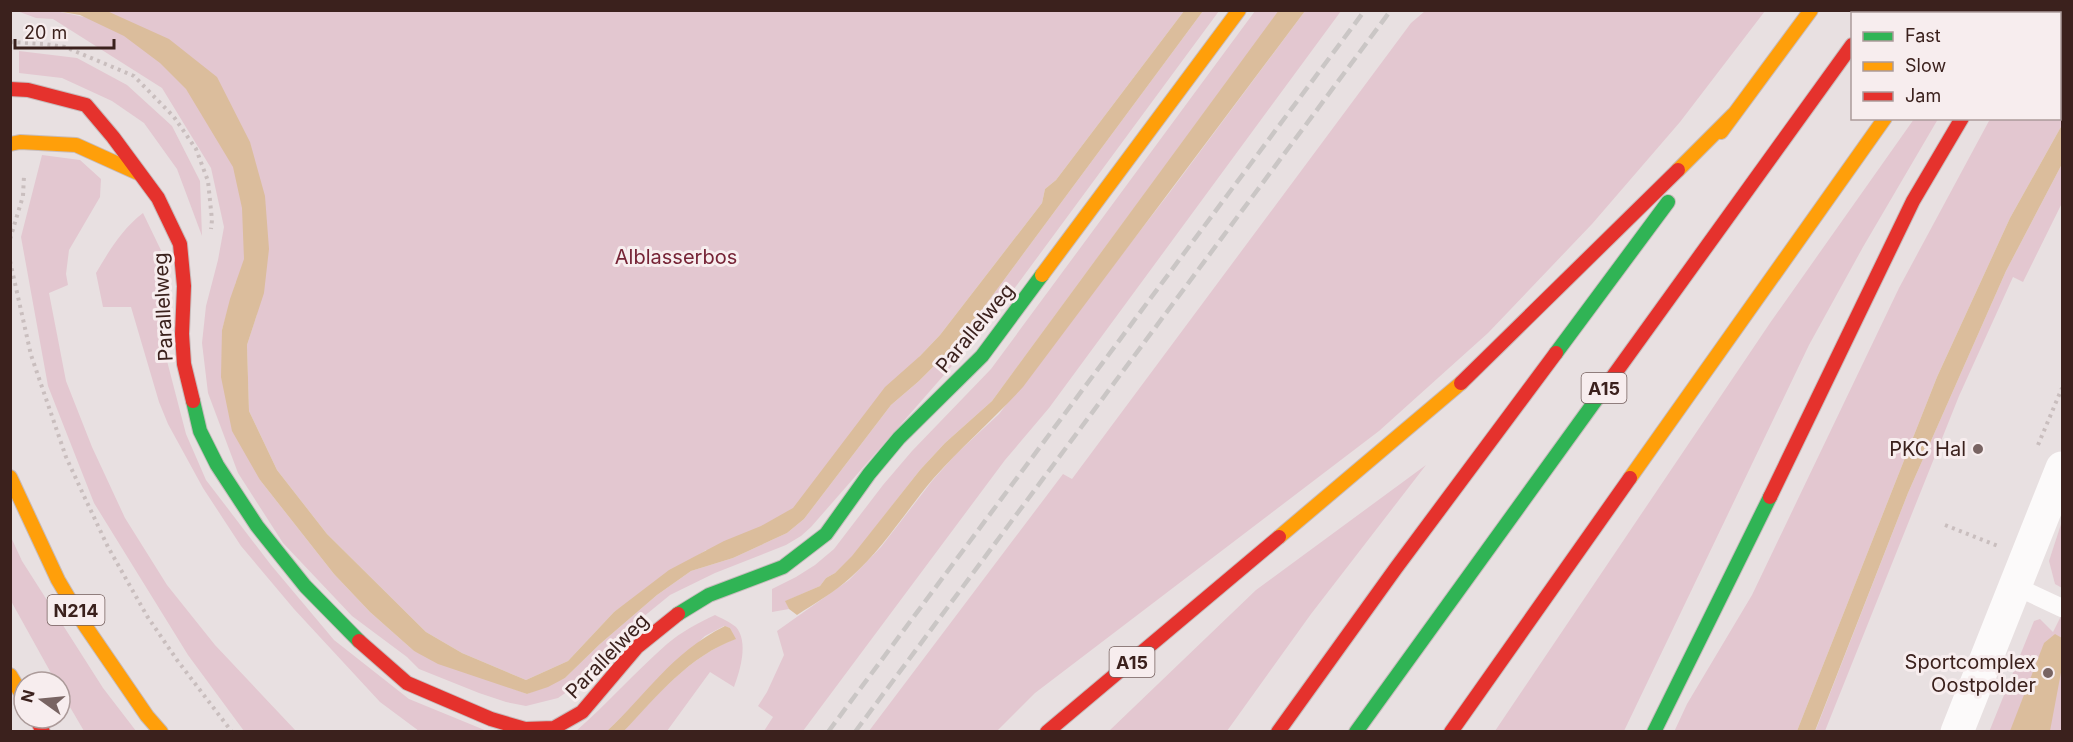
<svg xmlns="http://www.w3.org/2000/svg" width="2073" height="742" font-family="Inter,sans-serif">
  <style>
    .green { fill: #e3c7d0 }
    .water { fill: #dbbd9c }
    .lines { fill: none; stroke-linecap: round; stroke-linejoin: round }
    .fast-casing { stroke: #c7bcbc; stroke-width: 16 }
    .slow-casing { stroke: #c7bcbc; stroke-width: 16 }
    .jam-casing { stroke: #c7bcbc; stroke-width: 16 }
    .path { stroke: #c9bebe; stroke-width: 4; stroke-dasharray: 3 4.5; stroke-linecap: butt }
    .lane { stroke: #fcfafa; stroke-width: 18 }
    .street { stroke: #fcfafa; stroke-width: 33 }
    .fast { stroke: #30b455; stroke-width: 14 }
    .slow { stroke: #ff9f0a; stroke-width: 14 }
    .jam { stroke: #e5322d; stroke-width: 14 }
    .rail { stroke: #cac6c5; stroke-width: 4.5; stroke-dasharray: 12 6; stroke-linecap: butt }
    .poi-dot { fill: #786462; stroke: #f7edee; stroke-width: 2 }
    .labels { text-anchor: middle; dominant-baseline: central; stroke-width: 6; stroke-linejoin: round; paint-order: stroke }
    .shield { fill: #f7edee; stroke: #735e5c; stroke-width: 1.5 }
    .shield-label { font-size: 18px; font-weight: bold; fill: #3b211d }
    .park-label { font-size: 20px; fill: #762436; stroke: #f7edee }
    .street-label { font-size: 20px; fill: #3b211d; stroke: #f7edee }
    .poi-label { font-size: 20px; fill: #3b211d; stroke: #f7edee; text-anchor: end }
  </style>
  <rect width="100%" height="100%" fill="#e8e0e1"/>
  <g class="green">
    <polygon points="17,11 56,11 84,17 77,11 1184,11 1056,180 1045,189 1042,203 940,335 920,356 801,507 723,559 706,550 614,612 568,661 526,680 462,653 426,632 327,534 277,470 249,411 247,345 257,314 236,282 222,330 260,480 334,574 370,612 414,651 527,694 565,678 600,644 657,595 691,571 733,558 787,533 804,519 891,405 919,381 958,342 1203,11 1219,11 986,327 811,527 801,536 786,545 715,573 670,595 637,622 580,683 558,698 526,706 506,702 479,693 419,669 407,657 352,616 283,543 238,473 208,393 202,343 206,306 218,260 224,227 211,168 162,88 53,19 36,18"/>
    <polygon points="1255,11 1279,11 992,401 945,443 920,470 852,557 835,573 826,578 820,586 786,601 789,609 772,612 772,589 796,577 815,565 834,549 883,485 912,451 991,369"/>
    <polygon points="1305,11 1341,11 1049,408 1005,460 803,731 764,731 773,717 758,706 767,692 784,655 777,631 849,580 881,547 932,481 955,455 999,414 1170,192"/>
    <polygon points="1425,11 1765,11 1680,122 1592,224 1488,333 1379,431 1035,693 997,731 869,731 1063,474 1072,479 1411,23"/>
    <polygon points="2051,11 2062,11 2062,125 2010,218 1937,377 1797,731 1674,732 1687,704 1752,595 1899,288 1990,119 2060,118 2060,14 2049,13"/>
    <polygon points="19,51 77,58 127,85 172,126 200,181 202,236 177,169 144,123 112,101 62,78 19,73"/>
    <polygon points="1914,119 1938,119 1863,247 1809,345 1624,731 1495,731 1770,323"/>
    <polygon points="42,155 80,160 101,179 100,197 69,250 66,274 68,285 49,293 66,381 92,447 125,518 167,585 215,645 296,731 244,731 188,655 94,503 48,386 21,237"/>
    <polygon points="2062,164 2062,203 2023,282 2013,277 1959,396 1825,731 1815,732 1908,493 2006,271"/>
    <path d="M143,213L170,269L160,334L186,434L206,480L271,565L334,640L409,699L487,731H419L380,702L294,609L241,546L203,488L168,424L159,402L131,307H103L96,273C109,251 122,229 143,213Z"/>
    <polygon points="1426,465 1311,614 1227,731 1109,731 1256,590"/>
    <polygon points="2062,521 2062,588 2055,584 2049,561"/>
    <polygon points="10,535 22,561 103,688 136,731 84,731 60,690 60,682 56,682 11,601"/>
    <polygon points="2062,614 2062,731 1989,732 2034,621 2040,619 2053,632"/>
    <path d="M715,615C721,618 730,622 736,627C749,642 740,671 734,687L710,672L667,731H624C657,695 689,657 735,639L730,628L724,626L705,636L607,731L575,732C607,704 635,672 667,644C681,632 698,623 715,615Z"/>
  </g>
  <g class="water">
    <path d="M1279,10L1305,11L1023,387C994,419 961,447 933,479C905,512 883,549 850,578C835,592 815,603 797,615L789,609L785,601L820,586L826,578L835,573L852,556L920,470L945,443L992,401Z"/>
    <polygon points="56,11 107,11 169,39 217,77 250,142 265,196 269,249 264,293 247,345 249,411 277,470 327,534 426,632 462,653 526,680 568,661 614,612 669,570 724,541 761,526 793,508 885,387 920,356 940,335 1042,203 1045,189 1056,180 1184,11 1203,11 958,342 919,381 891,405 804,519 787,533 733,558 691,571 657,595 600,644 565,678 548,687 527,694 438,664 414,651 370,612 334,574 260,480 232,431 221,377 222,330 230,299 244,259 242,208 233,167 186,89 160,63 124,36 80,15"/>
    <polygon points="2062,125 2062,164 2006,271 1908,493 1815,731 1797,731 1937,377 2010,218"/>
    <path d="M725,626L730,628L736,639C689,656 657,696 624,731H607C649,692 670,654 725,626Z"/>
    <polygon points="2055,634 2062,638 2062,667 2050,731 2010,731 2044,643"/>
  </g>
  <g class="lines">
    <g class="fast-casing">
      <g id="fast">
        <polyline points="1875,14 1877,10"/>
        <polyline points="1960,14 1962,10"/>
        <polyline points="2024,14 2026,10"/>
        <polyline points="1556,353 1668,202"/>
        <polyline points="193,401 200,431 217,465 257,526 305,586 359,641"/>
        <polyline points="678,614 709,595 783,567 826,534 869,474 899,438 982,356 1042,275"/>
        <polyline points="1356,732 1606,386"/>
        <polyline points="1654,732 1770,497"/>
      </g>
    </g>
    <g class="slow-casing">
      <g id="slow">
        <polyline points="1721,132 1811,10"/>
        <polyline points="10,144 20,142 76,145 138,173"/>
        <polyline points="1678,170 1733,115"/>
        <polyline points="1042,275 1239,10"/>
        <polyline points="10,477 58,580 84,624 147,716 161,732"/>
        <polyline points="1630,478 1885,118"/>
        <polyline points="1279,537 1461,383"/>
        <polyline points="10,675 24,698"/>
      </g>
    </g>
    <g class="jam-casing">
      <g id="jam">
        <polyline points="10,89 28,90 86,105 113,137 158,198 180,244 184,286 182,334 184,364 193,401"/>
        <polyline points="1461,383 1678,170"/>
        <polyline points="1606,386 1852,45"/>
        <polyline points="1770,497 1913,201 1962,118"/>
        <polyline points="359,641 407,683 491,719 525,729 554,728 582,712 637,647 678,614"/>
        <polyline points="36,718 43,732"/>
        <polyline points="1047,732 1279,537"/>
        <polyline points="1278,732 1396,568 1556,353"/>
        <polyline points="1451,732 1630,478"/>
      </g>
    </g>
    <g class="path">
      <polyline points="10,42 45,44 65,47 134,76 174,117 196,149 208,181 212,220 211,229"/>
      <polyline points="10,239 23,196 24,176"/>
      <polyline points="10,261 31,355 66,457 84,496 108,547 147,616 177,660 232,732"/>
      <polyline points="2038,445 2062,388"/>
      <polyline points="1945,525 1998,546"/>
    </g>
    <polyline class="lane" points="2015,586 2062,608"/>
    <polyline class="street" points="1957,732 2062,468"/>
    <use href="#fast" class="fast"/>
    <use href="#slow" class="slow"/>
    <use href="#jam" class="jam"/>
    <g class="rail">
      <polyline points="828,732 1365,10"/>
      <polyline points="855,732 1391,10"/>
    </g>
  </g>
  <g class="poi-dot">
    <circle cx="1978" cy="449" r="6"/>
    <circle cx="2048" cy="673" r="6"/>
  </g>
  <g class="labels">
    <g class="shield">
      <rect x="1581.5" y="373" width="45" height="30" rx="4.5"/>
      <rect x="47.5" y="595" width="57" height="30" rx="4.5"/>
      <rect x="1109.5" y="647" width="45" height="30" rx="4.5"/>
    </g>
    <g class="shield-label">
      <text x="1604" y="388">A15</text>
      <text x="76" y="610">N214</text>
      <text x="1132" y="662">A15</text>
    </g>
    <g class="park-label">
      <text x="676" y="257">Alblasserbos</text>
    </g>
    <g class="street-label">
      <text transform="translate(163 307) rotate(-93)">Parallelweg</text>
      <text transform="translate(975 328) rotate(-50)">Parallelweg</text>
      <text transform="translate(607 656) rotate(-46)">Parallelweg</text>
    </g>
    <g class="poi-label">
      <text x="1966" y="449">PKC Hal</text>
      <text x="2036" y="662">Sportcomplex<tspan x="2036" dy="23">Oostpolder</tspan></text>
    </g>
  </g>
  <rect width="2073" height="742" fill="none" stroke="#3b211d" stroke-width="24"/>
  <rect x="1851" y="12" width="210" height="108" fill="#f7edee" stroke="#ac9b9a" stroke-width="1.5"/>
  <rect x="1863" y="32" width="30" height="9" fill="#30b455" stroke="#ac9b9a" stroke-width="1.5"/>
  <text x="1905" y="42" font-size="18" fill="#3b211d">Fast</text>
  <rect x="1863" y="62" width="30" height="9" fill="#ff9f0a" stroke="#ac9b9a" stroke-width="1.5"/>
  <text x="1905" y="72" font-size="18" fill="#3b211d">Slow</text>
  <rect x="1863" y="92" width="30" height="9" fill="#e5322d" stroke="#ac9b9a" stroke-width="1.5"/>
  <text x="1905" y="102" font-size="18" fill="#3b211d">Jam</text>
  <g transform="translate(42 700) rotate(285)"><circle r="28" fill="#f7edee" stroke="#ac9b9a" stroke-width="1.5"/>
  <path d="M0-4.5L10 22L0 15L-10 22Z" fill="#786462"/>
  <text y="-9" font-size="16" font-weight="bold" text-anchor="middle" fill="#3b211d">N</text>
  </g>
  <path d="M15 39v9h99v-9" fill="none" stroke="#3b211d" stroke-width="3"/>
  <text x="24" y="39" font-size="18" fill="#3b211d" stroke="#f7edee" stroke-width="4.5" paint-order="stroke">20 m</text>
</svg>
